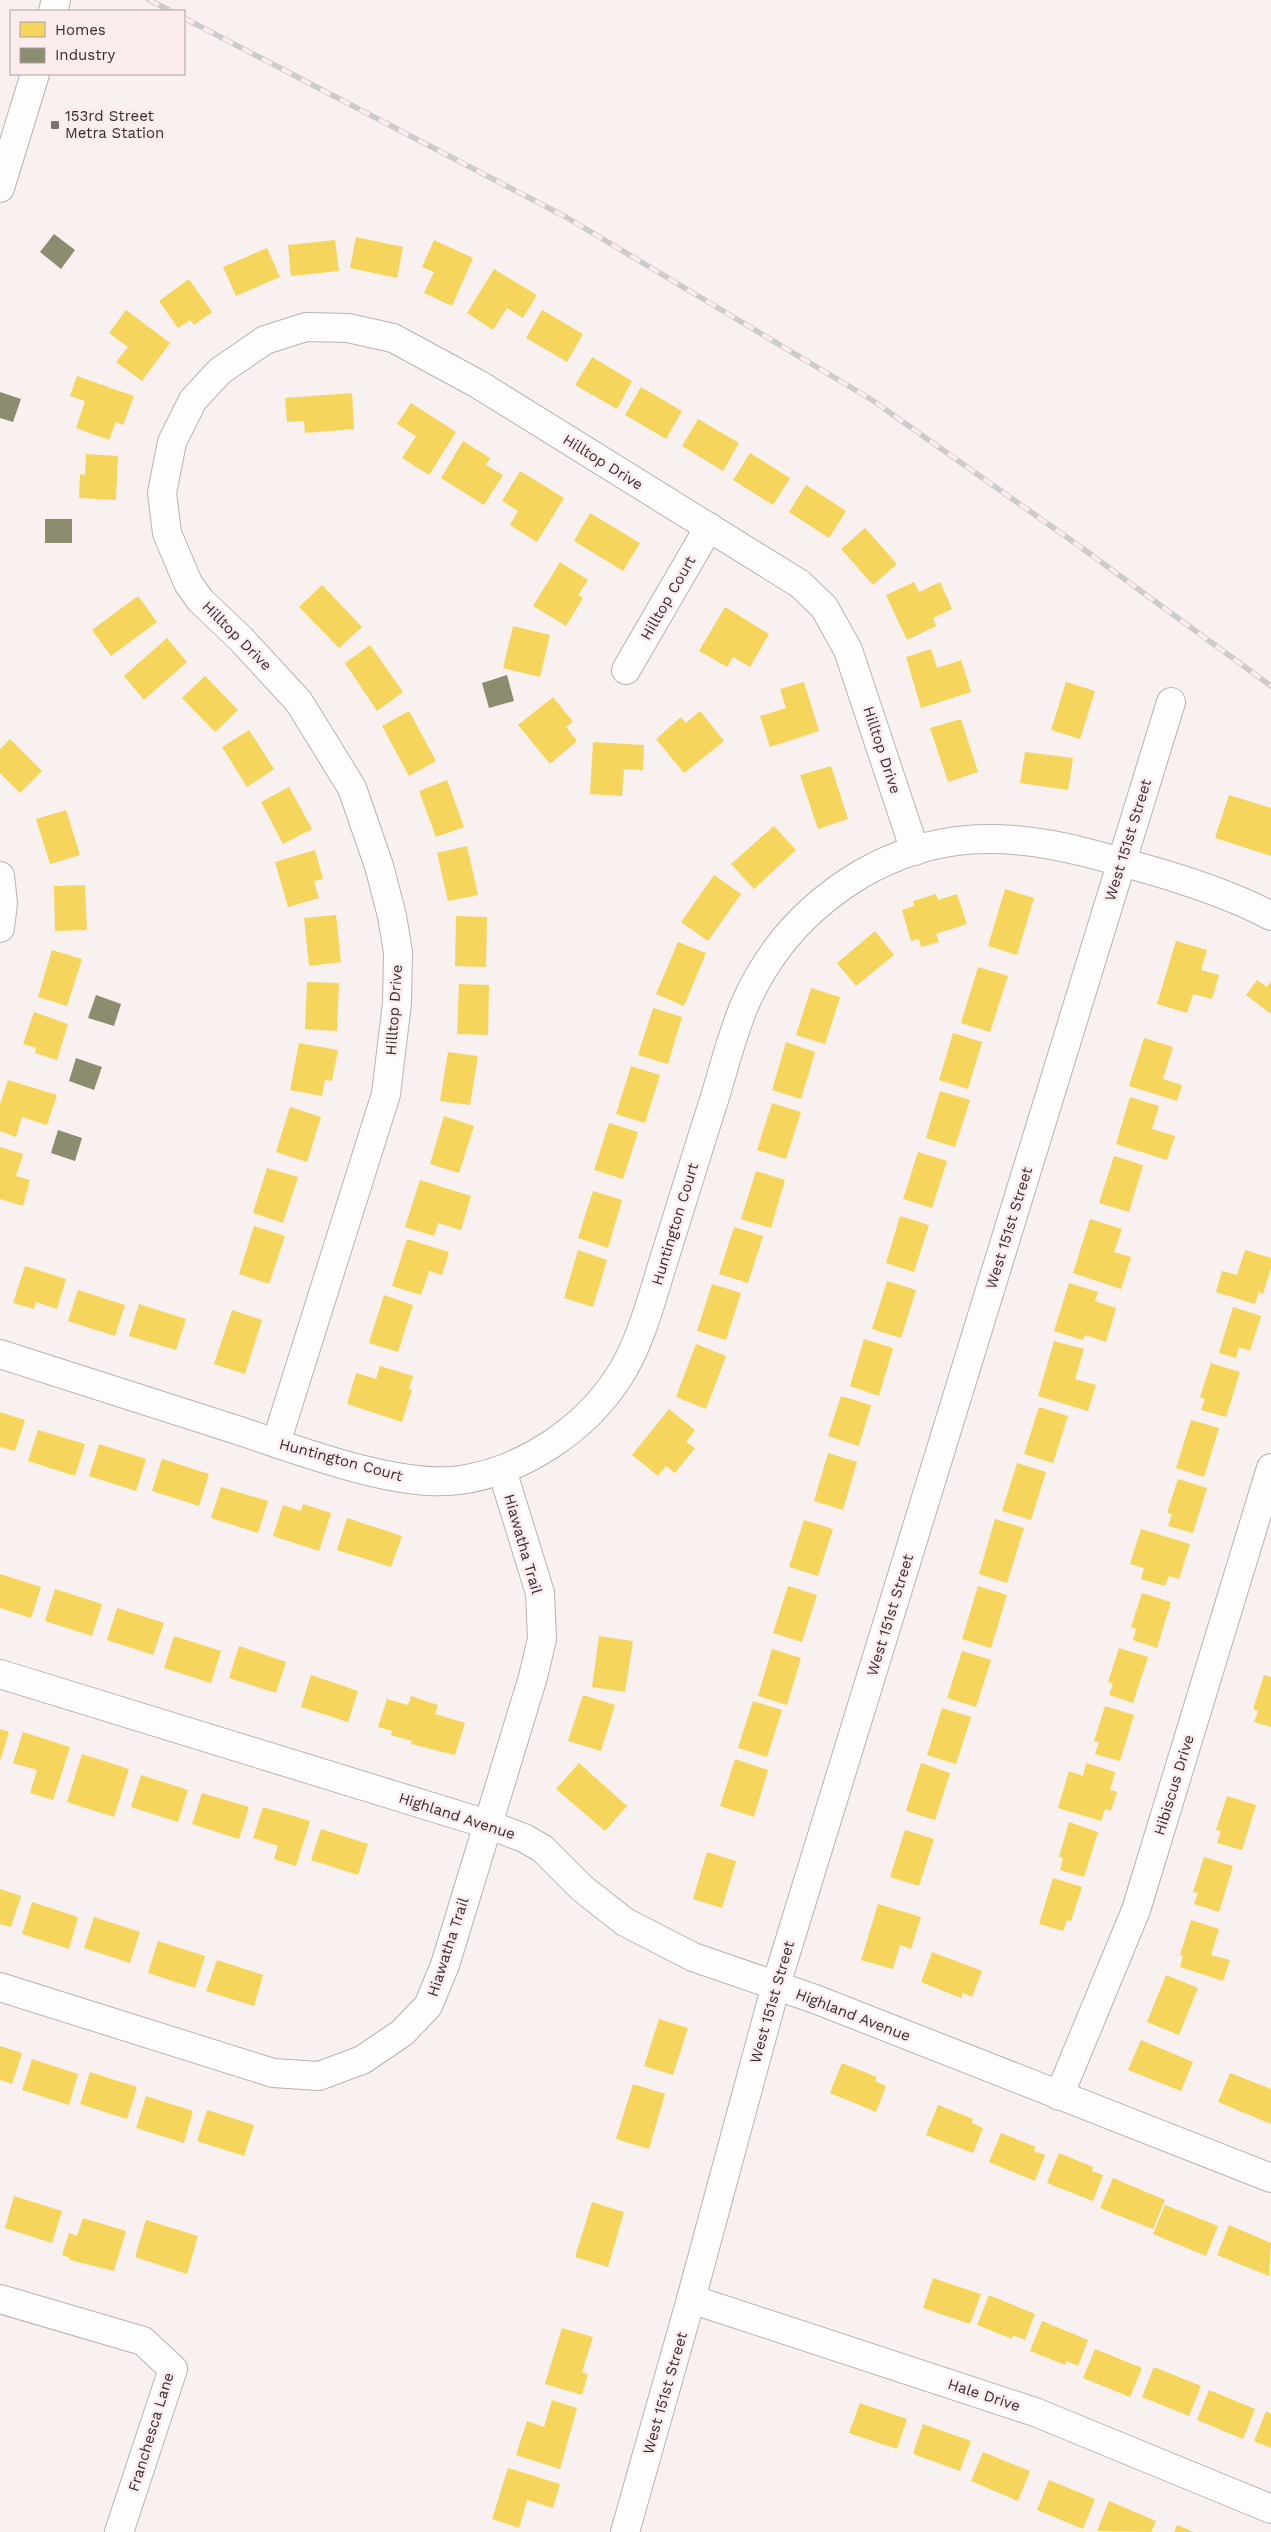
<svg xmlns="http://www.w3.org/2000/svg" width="1271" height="2532" font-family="'Work Sans',sans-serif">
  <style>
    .homes { fill: #f6d55c }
    .industry { fill: #8c8c6e }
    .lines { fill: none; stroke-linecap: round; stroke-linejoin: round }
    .minor-casing { stroke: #bab2b3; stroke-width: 30 }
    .minor { stroke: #fefdfd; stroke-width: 28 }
    .rail-casing { stroke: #cecbcb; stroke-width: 5.5 }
    .rail { stroke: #fdeced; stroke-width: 4; stroke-dasharray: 11; stroke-linecap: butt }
    .poi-dot { fill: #7a7273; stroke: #fdeced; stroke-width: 2 }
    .labels { text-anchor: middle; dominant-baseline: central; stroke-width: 5; stroke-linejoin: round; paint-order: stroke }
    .poi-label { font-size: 15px; fill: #362e2f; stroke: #fdeced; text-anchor: start }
    .street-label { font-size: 15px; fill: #362e2f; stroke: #fdeced }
  </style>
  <rect width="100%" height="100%" fill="#f9f0f0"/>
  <g class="homes">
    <polygon points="356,237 403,247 397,278 350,268"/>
    <polygon points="335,240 339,271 291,276 288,245"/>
    <polygon points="434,240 473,258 452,306 424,293 434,272 422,267"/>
    <polygon points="267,248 280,277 236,296 223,267"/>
    <polygon points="494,269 537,295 523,318 507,308 493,330 467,313"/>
    <polygon points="189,279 212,312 194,325 190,320 178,328 159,301"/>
    <polygon points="126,310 170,343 142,381 116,362 128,347 109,333"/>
    <polygon points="542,310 583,334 567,362 526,338"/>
    <polygon points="592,357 632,381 617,409 575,385"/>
    <polygon points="77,376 134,396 123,425 116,422 109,440 76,428 85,401 70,396"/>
    <polygon points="641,387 682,411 666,439 625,415"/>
    <polygon points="352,393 354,429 305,433 304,421 287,422 285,398"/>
    <polygon points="411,403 456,432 429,475 402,458 416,436 397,424"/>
    <polygon points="698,419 739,443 723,471 682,446"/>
    <polygon points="463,441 490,458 486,465 503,475 484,505 441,478"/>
    <polygon points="750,453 790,478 773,505 733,480"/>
    <polygon points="86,454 118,456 116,500 79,498 80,474 85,475"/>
    <polygon points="520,471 564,498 537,542 510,525 518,511 502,501"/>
    <polygon points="806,485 846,511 829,538 789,512"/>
    <polygon points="590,513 640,543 623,571 574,541"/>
    <polygon points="865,528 897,564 873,585 841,549"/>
    <polygon points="560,562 588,580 578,595 583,598 566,626 533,606"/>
    <polygon points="914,582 919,592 940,582 952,609 933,618 936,626 907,640 886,595"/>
    <polygon points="322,585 362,627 339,648 299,607"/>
    <polygon points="138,596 157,622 111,656 92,630"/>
    <polygon points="725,607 769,634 750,667 733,657 727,667 699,651"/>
    <polygon points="513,626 550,635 540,677 503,668"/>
    <polygon points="167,638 187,662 144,700 124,676"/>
    <polygon points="370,645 403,692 377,711 345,663"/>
    <polygon points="931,649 937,668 961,660 971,692 921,708 906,657"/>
    <polygon points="205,676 238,710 215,732 182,698"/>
    <polygon points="804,682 819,731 770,747 760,716 786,708 780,689"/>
    <polygon points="1066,682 1095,691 1080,739 1051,730"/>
    <polygon points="553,697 573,722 566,727 577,741 550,764 518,725"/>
    <polygon points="409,711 436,761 409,776 382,726"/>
    <polygon points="700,711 724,741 684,773 656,739 681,717 686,723"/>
    <polygon points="961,719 978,772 948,782 930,728"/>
    <polygon points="249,730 274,769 247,787 222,747"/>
    <polygon points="10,739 42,771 20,793 0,773 0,749"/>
    <polygon points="593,742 644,745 643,770 624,769 622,796 590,794"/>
    <polygon points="1025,752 1073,758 1068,790 1020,783"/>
    <polygon points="831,766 848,819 818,829 800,775"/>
    <polygon points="447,780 464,827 436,837 419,791"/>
    <polygon points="289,787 312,829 283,844 261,802"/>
    <polygon points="1229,795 1271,808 1271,856 1215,838"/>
    <polygon points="66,810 80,855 50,864 36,819"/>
    <polygon points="774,826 796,850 754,889 731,864"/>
    <polygon points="467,846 478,895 448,901 437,853"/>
    <polygon points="315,850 323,879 314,881 319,898 288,907 275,862"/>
    <polygon points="714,875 741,894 708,941 681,922"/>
    <polygon points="85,885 87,930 55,931 54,886"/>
    <polygon points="1005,889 1034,898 1017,955 988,946"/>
    <polygon points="936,894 938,900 957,894 967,924 936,934 939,942 921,947 919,939 911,941 902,910 914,906 913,901"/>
    <polygon points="336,915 341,962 309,966 304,918"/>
    <polygon points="456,916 487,917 486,967 455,966"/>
    <polygon points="875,931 894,955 856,986 837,963"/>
    <polygon points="1176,941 1207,950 1201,970 1219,975 1212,999 1193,994 1187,1013 1157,1004"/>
    <polygon points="678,942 706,953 684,1006 656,994"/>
    <polygon points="52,950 82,959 67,1006 38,997"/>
    <polygon points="978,967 1008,976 990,1032 961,1023"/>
    <polygon points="1257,980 1267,987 1271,981 1271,1014 1246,995"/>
    <polygon points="307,982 339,983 337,1031 305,1029"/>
    <polygon points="459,984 489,985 488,1035 457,1034"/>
    <polygon points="811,988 840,997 825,1044 796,1035"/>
    <polygon points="653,1008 682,1017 668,1064 638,1055"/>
    <polygon points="34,1012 68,1024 57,1060 35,1053 36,1048 23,1044"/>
    <polygon points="953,1033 982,1042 968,1089 939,1080"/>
    <polygon points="1144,1038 1173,1047 1163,1079 1182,1085 1177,1101 1129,1086"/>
    <polygon points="786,1042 815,1052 801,1099 772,1090"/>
    <polygon points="299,1043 338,1050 332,1081 325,1080 322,1096 290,1090"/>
    <polygon points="448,1052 478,1056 470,1105 440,1101"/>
    <polygon points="631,1066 660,1075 645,1123 616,1114"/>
    <polygon points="8,1080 57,1095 47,1125 22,1117 16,1137 0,1131 0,1104"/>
    <polygon points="940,1091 970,1100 955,1147 926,1138"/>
    <polygon points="1130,1097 1159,1106 1152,1129 1175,1136 1167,1160 1116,1144"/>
    <polygon points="772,1103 801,1112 786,1159 757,1150"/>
    <polygon points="290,1107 321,1117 307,1162 276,1152"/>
    <polygon points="444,1116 474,1126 459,1173 430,1164"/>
    <polygon points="609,1123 638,1132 623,1179 594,1170"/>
    <polygon points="0,1147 23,1154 16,1176 30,1180 23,1206 0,1199"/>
    <polygon points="918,1152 947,1161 932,1208 903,1199"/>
    <polygon points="1114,1156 1143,1165 1129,1212 1099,1203"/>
    <polygon points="267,1168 298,1177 283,1223 253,1213"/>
    <polygon points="756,1171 785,1180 771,1228 741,1219"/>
    <polygon points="420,1180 471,1196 461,1230 438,1223 434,1236 405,1227"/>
    <polygon points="593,1191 622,1200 608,1248 578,1238"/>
    <polygon points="900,1216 929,1225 914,1272 886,1263"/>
    <polygon points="1090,1219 1122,1229 1114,1252 1131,1257 1121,1289 1073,1273"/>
    <polygon points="254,1226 285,1236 269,1284 239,1274"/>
    <polygon points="734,1227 763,1236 748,1283 719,1274"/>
    <polygon points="407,1239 449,1252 442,1275 429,1271 421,1295 392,1286"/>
    <polygon points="578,1250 607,1260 593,1307 564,1298"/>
    <polygon points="1245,1250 1271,1258 1271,1268 1263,1294 1259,1292 1255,1304 1216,1292 1222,1271 1237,1275"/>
    <polygon points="25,1266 66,1279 57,1309 36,1302 34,1309 13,1303"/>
    <polygon points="887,1281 916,1290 901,1338 872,1329"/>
    <polygon points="1069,1283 1098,1292 1095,1301 1116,1308 1106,1342 1085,1335 1083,1340 1054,1331"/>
    <polygon points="712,1284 741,1293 726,1340 697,1331"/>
    <polygon points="78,1290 125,1305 115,1336 68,1321"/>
    <polygon points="384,1295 413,1305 398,1352 369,1343"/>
    <polygon points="139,1304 186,1319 176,1350 129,1336"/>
    <polygon points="1233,1307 1261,1316 1250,1351 1239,1347 1236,1358 1219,1353"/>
    <polygon points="232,1310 262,1320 245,1374 214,1364"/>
    <polygon points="864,1339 893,1348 879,1396 850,1386"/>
    <polygon points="1054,1341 1084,1349 1075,1379 1096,1385 1088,1411 1038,1396"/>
    <polygon points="696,1344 726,1356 706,1409 676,1397"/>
    <polygon points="1211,1363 1240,1372 1226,1417 1201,1410 1205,1399 1200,1397"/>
    <polygon points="380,1366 413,1376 409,1389 412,1390 402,1422 347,1404 356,1373 376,1379"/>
    <polygon points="841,1396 871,1405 859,1446 828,1436"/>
    <polygon points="1039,1407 1068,1416 1053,1463 1024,1454"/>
    <polygon points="669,1409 695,1430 686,1442 695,1448 675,1473 666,1466 658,1476 632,1455"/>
    <polygon points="0,1412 25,1420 15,1451 0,1447"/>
    <polygon points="1191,1420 1219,1428 1204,1477 1176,1468"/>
    <polygon points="38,1430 85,1444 75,1476 28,1461"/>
    <polygon points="99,1444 146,1459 136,1491 89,1476"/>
    <polygon points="828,1453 857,1462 843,1510 814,1501"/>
    <polygon points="162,1459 209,1474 199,1506 152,1491"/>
    <polygon points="1017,1463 1046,1472 1031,1520 1002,1511"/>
    <polygon points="1178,1479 1207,1488 1193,1533 1168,1526 1172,1514 1167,1513"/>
    <polygon points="221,1487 268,1501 258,1533 211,1518"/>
    <polygon points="303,1504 331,1513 319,1551 273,1536 283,1505 301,1511"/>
    <polygon points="347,1518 402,1536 391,1567 337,1550"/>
    <polygon points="995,1519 1024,1528 1007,1583 979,1574"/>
    <polygon points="804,1520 833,1529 818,1576 789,1567"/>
    <polygon points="1141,1529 1190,1544 1179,1579 1169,1576 1165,1586 1141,1579 1144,1568 1130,1564"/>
    <polygon points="0,1574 41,1587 31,1618 0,1608"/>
    <polygon points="788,1586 817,1595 802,1642 773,1633"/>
    <polygon points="978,1586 1007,1595 991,1648 962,1639"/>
    <polygon points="55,1589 102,1604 92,1636 45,1621"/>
    <polygon points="1142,1593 1171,1602 1157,1648 1133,1640 1136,1629 1131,1627"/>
    <polygon points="117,1608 164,1623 153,1655 107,1640"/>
    <polygon points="174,1636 221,1651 211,1683 164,1668"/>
    <polygon points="599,1636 633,1641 625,1692 592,1687"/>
    <polygon points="239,1646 286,1662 276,1693 229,1678"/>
    <polygon points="1119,1648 1148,1657 1133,1703 1109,1695 1113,1684 1108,1682"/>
    <polygon points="772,1649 801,1658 787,1705 758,1696"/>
    <polygon points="962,1651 991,1660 976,1707 947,1698"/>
    <polygon points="311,1675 358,1691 348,1722 301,1707"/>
    <polygon points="1264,1675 1271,1677 1271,1727 1254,1722 1258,1711 1253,1709"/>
    <polygon points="583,1695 615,1705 601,1751 568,1741"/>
    <polygon points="411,1696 438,1705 435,1714 465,1723 455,1755 411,1744 412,1741 391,1735 392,1731 378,1727 387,1699 408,1705"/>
    <polygon points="753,1701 782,1710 767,1757 738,1748"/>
    <polygon points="1105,1706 1134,1715 1120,1761 1095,1754 1099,1742 1094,1741"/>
    <polygon points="942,1708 971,1717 956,1764 927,1755"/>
    <polygon points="0,1729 9,1732 0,1761"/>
    <polygon points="23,1732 70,1747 53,1800 30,1793 37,1770 13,1763"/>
    <polygon points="82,1754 129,1769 114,1817 67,1802"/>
    <polygon points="735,1759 768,1770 754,1817 720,1806"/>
    <polygon points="579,1763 627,1806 605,1831 556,1789"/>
    <polygon points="921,1763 950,1773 935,1820 906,1811"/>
    <polygon points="1086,1763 1115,1772 1110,1790 1117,1792 1111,1811 1105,1809 1101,1821 1058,1808 1069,1771 1083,1776"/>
    <polygon points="141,1775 188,1790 178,1822 131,1807"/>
    <polygon points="202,1793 249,1807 239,1839 192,1824"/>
    <polygon points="1227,1796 1256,1805 1242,1850 1217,1843 1221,1831 1216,1830"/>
    <polygon points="263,1807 310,1821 296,1866 274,1859 278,1846 253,1838"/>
    <polygon points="1069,1822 1098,1832 1084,1877 1060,1870 1063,1858 1059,1857"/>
    <polygon points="321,1829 368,1844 358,1875 311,1860"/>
    <polygon points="905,1830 934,1839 919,1886 890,1877"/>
    <polygon points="707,1852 736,1861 722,1908 693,1899"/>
    <polygon points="1204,1857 1233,1866 1219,1912 1194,1904 1198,1893 1193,1892"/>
    <polygon points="1053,1878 1082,1887 1071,1921 1067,1920 1063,1931 1039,1924"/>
    <polygon points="0,1889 21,1896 11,1927 0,1924"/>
    <polygon points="32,1902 78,1917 69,1949 22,1934"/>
    <polygon points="878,1904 921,1917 911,1949 900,1945 893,1969 861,1960"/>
    <polygon points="94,1917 140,1932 130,1963 84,1948"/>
    <polygon points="1191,1920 1219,1929 1211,1955 1230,1960 1223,1981 1180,1967 1183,1956 1180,1955"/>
    <polygon points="158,1941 205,1956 195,1988 148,1973"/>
    <polygon points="932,1952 982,1971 972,1997 963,1993 961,1998 921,1982"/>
    <polygon points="217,1960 263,1975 254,2006 206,1991"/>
    <polygon points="1166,1975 1198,1988 1179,2035 1147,2022"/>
    <polygon points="659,2019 688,2028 673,2075 644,2066"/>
    <polygon points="1141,2040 1193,2062 1181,2091 1128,2070"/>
    <polygon points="0,2046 22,2053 12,2084 0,2080"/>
    <polygon points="32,2059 78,2074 69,2105 22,2090"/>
    <polygon points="842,2063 877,2077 875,2081 886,2086 876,2112 830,2093"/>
    <polygon points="90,2072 137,2087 127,2119 80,2104"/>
    <polygon points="1230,2073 1271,2089 1271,2124 1218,2102"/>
    <polygon points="633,2084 665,2094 649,2149 616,2139"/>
    <polygon points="146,2096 193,2111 184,2143 136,2128"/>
    <polygon points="938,2105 973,2119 972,2123 983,2128 973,2153 926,2135"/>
    <polygon points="207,2110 254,2125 244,2156 197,2141"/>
    <polygon points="1001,2133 1036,2147 1034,2151 1045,2155 1035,2181 989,2162"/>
    <polygon points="1059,2153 1093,2167 1092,2171 1103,2175 1093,2201 1047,2183"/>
    <polygon points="1113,2178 1165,2200 1153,2229 1100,2208"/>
    <polygon points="14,2196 62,2211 52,2243 5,2228"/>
    <polygon points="592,2202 624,2212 608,2267 575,2257"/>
    <polygon points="1165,2205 1218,2226 1206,2256 1153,2234"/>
    <polygon points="83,2218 126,2231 114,2271 70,2260 70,2258 62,2255 69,2233 77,2236"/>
    <polygon points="146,2220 198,2236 187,2274 135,2257"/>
    <polygon points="1229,2225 1271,2243 1269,2276 1217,2255"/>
    <polygon points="933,2278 981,2294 970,2324 923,2308"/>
    <polygon points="989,2295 1035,2314 1025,2340 1013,2335 1012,2339 977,2325"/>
    <polygon points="1042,2321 1088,2340 1078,2366 1066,2361 1065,2365 1030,2351"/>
    <polygon points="562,2328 593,2337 582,2372 588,2374 582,2395 545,2384"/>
    <polygon points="1095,2349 1142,2368 1130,2397 1083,2378"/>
    <polygon points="1154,2367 1201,2386 1189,2416 1142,2397"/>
    <polygon points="1209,2390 1255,2409 1243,2439 1197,2420"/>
    <polygon points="552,2400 577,2408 560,2469 516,2455 527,2421 544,2427"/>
    <polygon points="860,2403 907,2419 897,2449 849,2433"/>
    <polygon points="1266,2411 1271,2414 1271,2448 1254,2441"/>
    <polygon points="923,2424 971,2441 960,2471 913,2454"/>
    <polygon points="983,2452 1030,2471 1018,2501 971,2481"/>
    <polygon points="508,2468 560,2484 553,2508 527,2500 519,2528 492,2519"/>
    <polygon points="1049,2480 1095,2499 1083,2529 1037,2510"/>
    <polygon points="1109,2501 1156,2521 1151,2532 1097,2531"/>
    <polygon points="1177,2525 1194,2532 1174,2532"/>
  </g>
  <g class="industry">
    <polygon points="54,234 75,250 61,269 40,252"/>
    <polygon points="0,392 21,399 13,422 0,418"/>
    <rect x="45" y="519" width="27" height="24"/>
    <polygon points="507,675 514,701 489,708 482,683"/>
    <polygon points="96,995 121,1004 114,1026 88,1018"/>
    <polygon points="76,1058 102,1067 94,1090 69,1081"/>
    <polygon points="58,1130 82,1138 75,1161 51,1153"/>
  </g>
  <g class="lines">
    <g class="minor-casing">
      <g id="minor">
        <polyline points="53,11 56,0"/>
        <polyline points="0,188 35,74"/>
        <polyline points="626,670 709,527"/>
        <polyline points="0,876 3,903 0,928"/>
        <path d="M0,1354C80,1379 160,1405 240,1431C300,1451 399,1489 460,1480C523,1471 584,1430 618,1378C638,1349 651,1302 661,1269C679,1212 696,1156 714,1100C724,1068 732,1034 745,1004C769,949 809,905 861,874C936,831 1006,832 1088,853C1145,868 1219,888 1271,916"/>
        <polyline points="276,1443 386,1094 397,1003 398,952 392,916 379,866 352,788 299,702 241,639 200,600 188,583 167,533 162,493 172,442 193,400 220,371 265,340 306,327 348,328 393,338 478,384 800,584 824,607 848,650 915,851"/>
        <polyline points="0,1674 487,1824 524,1838 543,1849 583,1889 625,1922 693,1957 815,1999 1271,2178"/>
        <polyline points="0,1987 273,2073 319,2076 362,2060 402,2033 428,2006 445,1965 533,1677 542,1639 540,1593 502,1470"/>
        <polyline points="1059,2096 1136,1910 1271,1468"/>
        <polyline points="0,2299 143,2341 173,2369 119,2532"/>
        <polyline points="691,2299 1035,2412 1271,2509"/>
        <polyline points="625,2532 691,2299 776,1985 1171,702"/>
      </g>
    </g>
    <use href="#minor" class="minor"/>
    <g class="rail-casing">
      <g id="rail">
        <polyline points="149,0 171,11"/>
        <polyline points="184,18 566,217 872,400 1075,543 1271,686"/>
      </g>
    </g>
    <use href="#rail" class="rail"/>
  </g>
  <rect class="poi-dot" x="50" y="120" width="10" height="10" rx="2.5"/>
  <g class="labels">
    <g class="poi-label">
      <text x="65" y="116">153rd Street<tspan x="65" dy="17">Metra Station</tspan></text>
    </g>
    <g class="street-label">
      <text transform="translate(603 462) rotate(32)">Hilltop Drive</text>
      <text transform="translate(668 598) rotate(-60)">Hilltop Court</text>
      <text transform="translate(237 636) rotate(45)">Hilltop Drive</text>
      <text transform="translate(882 750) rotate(72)">Hilltop Drive</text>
      <text transform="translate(1128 840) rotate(-73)">West 151st Street</text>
      <text transform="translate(394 1010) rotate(-86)">Hilltop Drive</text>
      <text transform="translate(675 1224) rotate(-73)">Huntington Court</text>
      <text transform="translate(1009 1228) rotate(-73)">West 151st Street</text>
      <text transform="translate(341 1460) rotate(15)">Huntington Court</text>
      <text transform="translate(523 1544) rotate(74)">Hiawatha Trail</text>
      <text transform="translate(890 1615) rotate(-73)">West 151st Street</text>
      <text transform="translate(1174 1785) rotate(-73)">Hibiscus Drive</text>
      <text transform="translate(457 1816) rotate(18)">Highland Avenue</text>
      <text transform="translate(448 1947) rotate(-72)">Hiawatha Trail</text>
      <text transform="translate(772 2002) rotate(-74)">West 151st Street</text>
      <text transform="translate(853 2015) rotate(21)">Highland Avenue</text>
      <text transform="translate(665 2393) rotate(-74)">West 151st Street</text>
      <text transform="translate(984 2395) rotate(18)">Hale Drive</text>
      <text transform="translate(151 2432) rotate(-73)">Franchesca Lane</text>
    </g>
  </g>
  <rect x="10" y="10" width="175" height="65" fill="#fdeced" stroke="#ada0a1"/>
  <rect x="20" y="22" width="25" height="15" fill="#f6d55c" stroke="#ada0a1"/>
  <text x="55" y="35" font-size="15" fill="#362e2f">Homes</text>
  <rect x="20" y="48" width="25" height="15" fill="#8c8c6e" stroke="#ada0a1"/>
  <text x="55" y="60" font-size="15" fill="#362e2f">Industry</text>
</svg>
